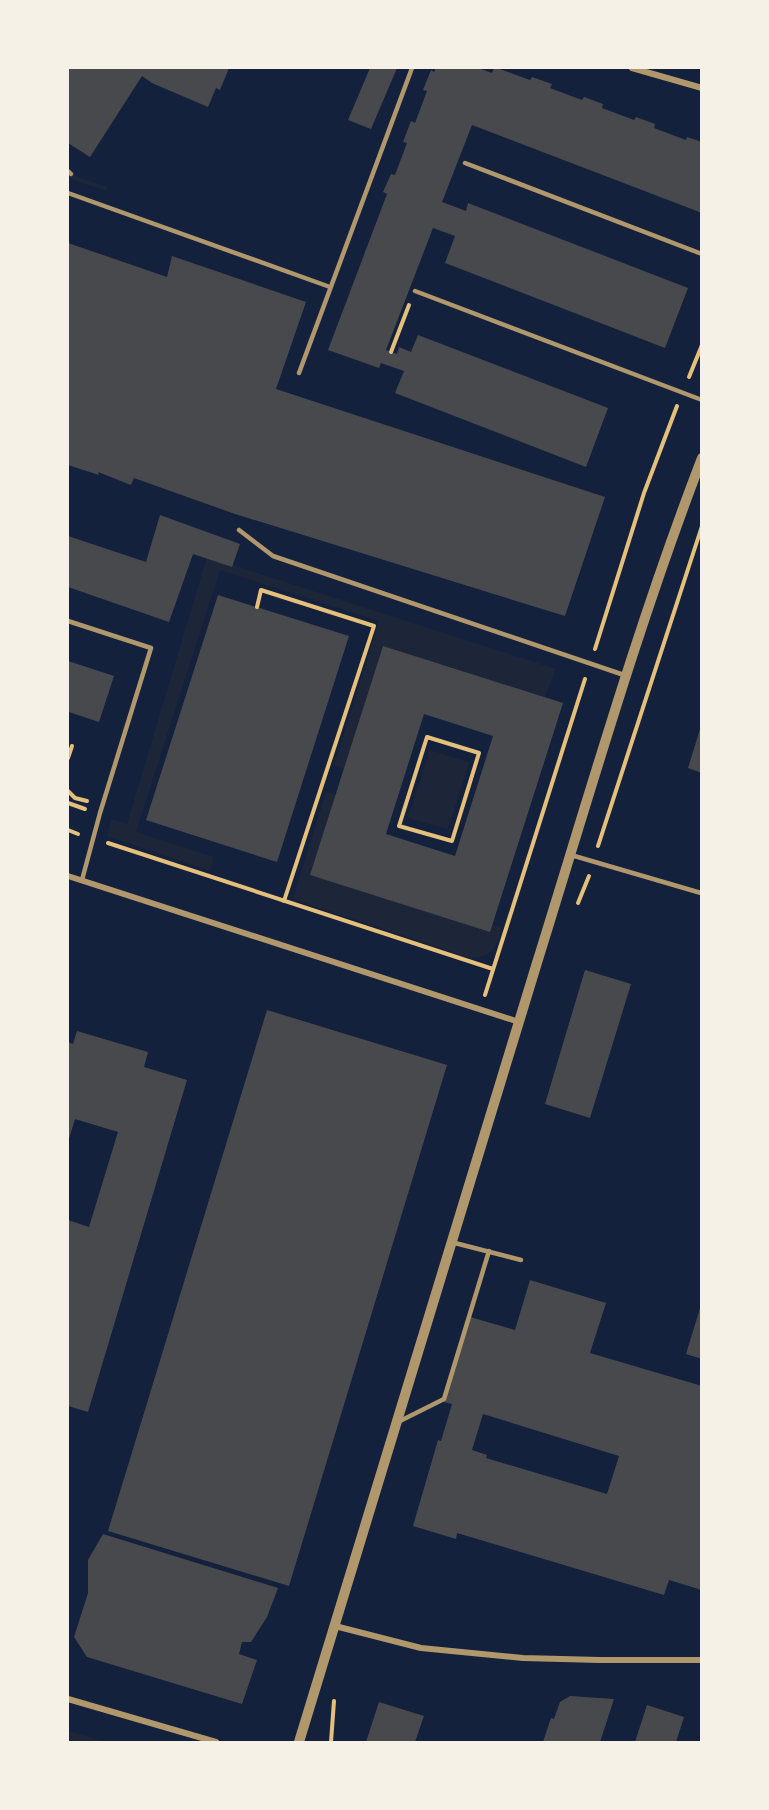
<svg xmlns="http://www.w3.org/2000/svg" width="769" height="1810" font-family="'Work Sans',sans-serif">
  <style>
    .green { fill: #1d2539 }
    .building { fill: #48494c; fill-rule: evenodd }
    .lines { fill: none; stroke-linecap: round; stroke-linejoin: round }
    .path { stroke: #e5c07b; stroke-width: 4 }
    .service { stroke: #b1986c; stroke-width: 4.5 }
    .minor { stroke: #b1986c; stroke-width: 6 }
    .tertiary { stroke: #b1986c; stroke-width: 10 }
  </style>
  <rect width="100%" height="100%" fill="#14213d"/>
  <g class="green">
    <polygon points="68,173 107,187 106,191 68,178"/>
    <polygon points="207,557 556,669 545,697 383,646 344,769 334,766 379,621 220,570 136,832 214,857 210,871 107,836 111,819 127,824"/>
    <polygon points="430,750 469,762 448,829 408,818"/>
    <path d="M326,792L336,795L492,925L502,927C498,946 490,961 467,957L293,899Z"/>
    <polygon points="68,1731 107,1742 68,1742"/>
  </g>
  <g class="building">
    <polygon points="68,68 229,68 220,90 216,88 208,107 152,83 142,76 90,157 68,143"/>
    <polygon points="370,68 397,68 371,129 348,120"/>
    <polygon points="436,68 478,68 492,73 494,68 497,68 530,80 532,77 552,84 550,88 582,100 584,97 603,104 602,108 634,120 636,117 655,124 654,128 686,140 687,137 702,142 702,213 472,125 442,202 466,211 468,203 688,288 665,348 445,263 455,236 433,228 386,350 397,354 399,347 411,352 418,335 608,408 586,467 395,393 404,371 381,363 379,368 328,350 387,194 383,192 391,174 395,175 407,143 403,142 411,121 415,123 427,91 423,90 431,70 434,72"/>
    <polygon points="68,243 167,277 172,256 306,302 276,389 605,497 565,616 235,514 134,478 131,485 98,472 99,475 68,465"/>
    <polygon points="160,515 240,544 232,567 193,554 169,622 68,587 68,536 146,562"/>
    <polygon points="218,595 349,636 277,862 146,820"/>
    <path d="M383,646L563,703L490,932L310,875ZM424,714L493,736L455,856L386,834Z"/>
    <polygon points="68,661 114,676 99,722 69,712 68,716"/>
    <polygon points="701,726 702,726 702,773 688,768"/>
    <polygon points="585,970 631,984 590,1118 545,1104"/>
    <polygon points="267,1010 447,1065 289,1586 108,1531"/>
    <polygon points="77,1031 148,1052 144,1067 187,1080 88,1412 68,1406 68,1220 89,1227 118,1132 75,1119 68,1142 68,1042 73,1044"/>
    <path d="M530,1280L606,1303L590,1353L702,1386V1590L669,1580L664,1595L457,1533L456,1539L413,1526L438,1440L441,1441L452,1404L444,1402L470,1317L515,1330ZM483,1414L619,1456L607,1494L486,1458L487,1455L472,1450Z"/>
    <polygon points="701,1305 702,1305 702,1359 686,1354"/>
    <polygon points="103,1534 278,1588 267,1617 251,1642 242,1642 239,1654 257,1660 242,1704 87,1657 74,1637 88,1593 88,1560"/>
    <polygon points="570,1696 614,1699 600,1742 543,1742 551,1718 554,1719 560,1702"/>
    <polygon points="379,1702 424,1716 415,1742 366,1742"/>
    <polygon points="647,1705 684,1717 676,1742 635,1742"/>
  </g>
  <g class="lines">
    <g class="path">
      <polyline points="391,352 409,305"/>
      <polyline points="689,377 702,345"/>
      <polyline points="257,607 261,590 374,626 284,901"/>
      <polyline points="595,649 644,493 677,406"/>
      <polygon points="427,737 479,753 452,841 399,826"/>
      <polyline points="68,758 72,746"/>
      <polyline points="68,791 75,798 87,801"/>
      <polyline points="68,803 85,809"/>
      <polyline points="68,830 78,834"/>
      <polyline points="108,843 493,969"/>
      <polyline points="598,846 702,526"/>
      <polyline points="578,903 589,876"/>
      <polyline points="485,995 585,679"/>
      <polyline points="331,1742 334,1701"/>
    </g>
    <g class="service">
      <polyline points="465,163 702,254"/>
      <polyline points="68,171 71,174"/>
      <polyline points="68,193 330,287"/>
      <polyline points="415,291 702,400"/>
      <polyline points="299,373 412,68"/>
      <polyline points="239,530 273,556 624,675"/>
      <polyline points="68,621 151,648 100,813 82,880"/>
      <polyline points="571,855 701,893"/>
      <polyline points="451,1242 521,1260"/>
      <polyline points="398,1422 444,1399 489,1251"/>
    </g>
    <g class="minor">
      <polyline points="632,68 702,88"/>
      <polyline points="68,876 519,1022"/>
      <polyline points="335,1626 421,1648 523,1658 600,1660 702,1660"/>
      <polyline points="68,1699 216,1742"/>
    </g>
    <path class="tertiary" d="M299,1742C378,1483 457,1225 536,966C589,796 638,624 702,458"/>
  </g>
  <rect width="769" height="1810" fill="none" stroke="#f6f1e7" stroke-width="138"/>
</svg>
